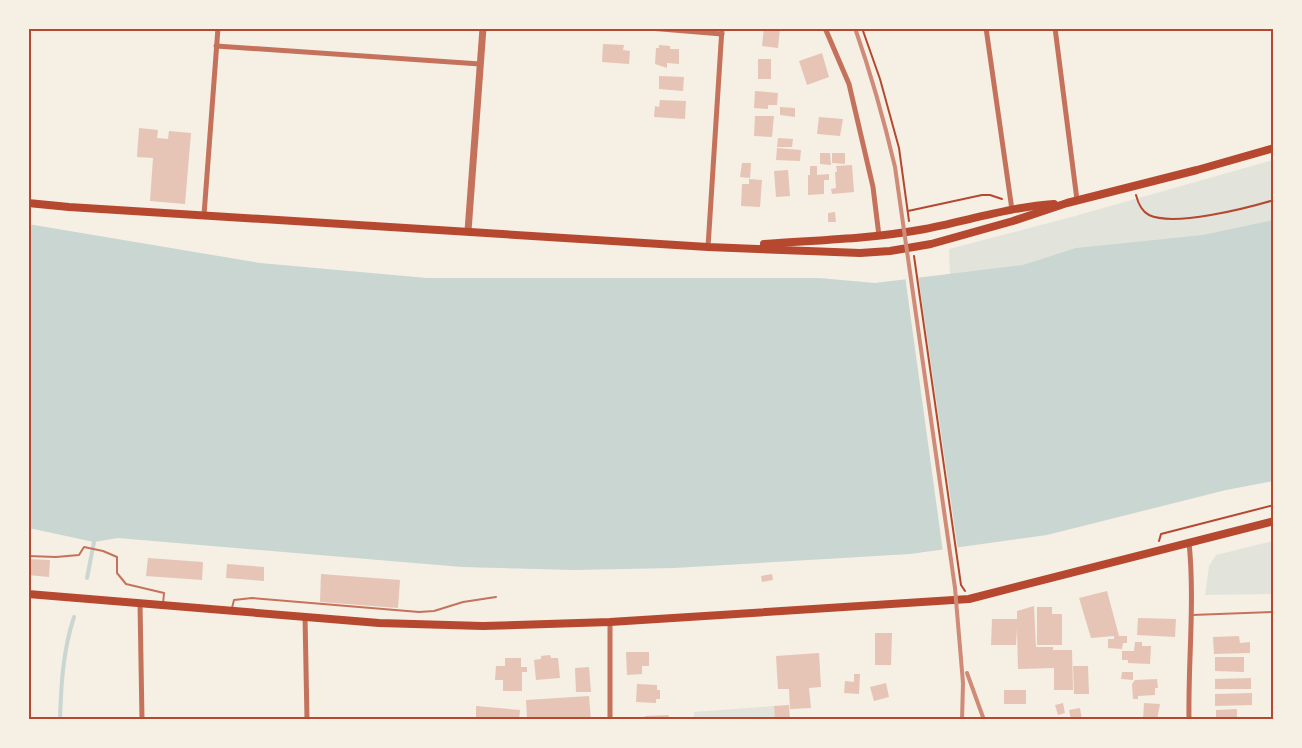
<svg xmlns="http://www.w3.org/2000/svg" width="1302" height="748" font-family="'Archivo Narrow',sans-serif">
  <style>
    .green { fill: #e2e4dc }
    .water { fill: #c9d6d2 }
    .pier { fill: #f6efe4 }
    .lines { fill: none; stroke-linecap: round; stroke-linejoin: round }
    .stream { stroke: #c9d6d2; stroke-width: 4 }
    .building { fill: #e6c5b7 }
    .path { stroke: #b5482f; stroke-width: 2 }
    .service { stroke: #c5725c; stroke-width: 2 }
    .minor { stroke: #c5725c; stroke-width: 5 }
    .tertiary { stroke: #c5725c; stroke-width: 7 }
    .secondary { stroke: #b5482f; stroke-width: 8 }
    .primary { stroke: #b5482f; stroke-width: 8 }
    .rail { stroke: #cf8b77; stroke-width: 4 }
    .neatline { fill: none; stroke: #b5482f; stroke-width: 2 }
  </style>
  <rect width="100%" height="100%" fill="#f6efe4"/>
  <g class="green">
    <polygon points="1273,160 1273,228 950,276 949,249 1075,216"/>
    <polygon points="1273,541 1273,594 1205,595 1209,566 1216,555"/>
    <polygon points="774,706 775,719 694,719 694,712"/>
  </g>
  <polygon class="water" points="1273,220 1273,481 1226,490 1047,535 910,554 674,568 574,570 462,567 118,538 94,542 29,528 28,224 260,263 427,278 819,278 875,283 1023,265 1076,248 1203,235"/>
  <polygon class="pier" points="918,275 958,550 943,552 905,276"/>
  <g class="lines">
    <g class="stream">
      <polyline points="87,578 94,542"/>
      <path d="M60,720C61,685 63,650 74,617"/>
    </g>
  </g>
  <g class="building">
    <polygon points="764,28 780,28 778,48 762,46"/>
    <polygon points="603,44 624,45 623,50 630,51 629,64 602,62"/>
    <polygon points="659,45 670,46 670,49 679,49 679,64 667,63 667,68 655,64 656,48 659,48"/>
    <polygon points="822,53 829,77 807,85 799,61"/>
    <rect x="758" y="59" width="13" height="20"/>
    <polygon points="659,76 684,77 683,91 659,89"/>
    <polygon points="755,91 778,93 777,105 768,105 768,109 754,108"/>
    <polygon points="660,100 686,101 685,119 654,117 655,106 659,107"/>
    <polygon points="780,107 795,108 795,117 780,115"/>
    <polygon points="755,116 774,116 772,137 754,136"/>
    <polygon points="819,117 843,119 840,136 817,134"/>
    <polygon points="139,128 158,130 157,138 168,139 169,131 191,133 185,204 150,201 153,158 137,157"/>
    <polygon points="778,138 793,139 792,147 777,147"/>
    <polygon points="777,148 801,150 800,161 776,160"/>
    <polygon points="820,153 830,153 831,165 820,164"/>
    <polygon points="832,153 845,153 845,164 832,163"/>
    <polygon points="742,163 751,163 750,178 740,177"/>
    <polygon points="852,165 854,192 832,194 831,189 836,188 835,172 837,172 836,166"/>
    <polygon points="810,166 817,166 817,175 829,174 829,180 824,180 824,194 808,195 808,175 810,175"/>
    <polygon points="788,170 790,196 776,197 774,171"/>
    <polygon points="749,179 762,180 760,207 741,206 742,184 749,184"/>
    <polygon points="835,212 836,222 828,222 828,213"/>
    <polygon points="148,558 203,562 202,580 146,576"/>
    <polygon points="28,559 50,560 49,577 28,575"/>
    <polygon points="227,564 264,567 264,581 226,578"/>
    <polygon points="321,574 400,580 398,608 320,602"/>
    <polygon points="772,574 773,580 762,582 761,576"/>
    <polygon points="1107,591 1119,636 1127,636 1127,643 1123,643 1122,649 1108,648 1108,639 1114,639 1114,636 1091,638 1079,598"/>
    <polygon points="1034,606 1036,647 1053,647 1053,650 1072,650 1073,690 1054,690 1054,668 1018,669 1017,629 1016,645 991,645 992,619 1017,619 1017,611"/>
    <polygon points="1037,607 1052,607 1052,614 1062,614 1062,645 1037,645"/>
    <polygon points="1138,618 1176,619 1175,637 1137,635"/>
    <polygon points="875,633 892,633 891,665 875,665"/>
    <polygon points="1239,636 1240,643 1250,642 1250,653 1214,654 1213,637"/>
    <polygon points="1135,642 1142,642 1142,646 1151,646 1150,664 1128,663 1128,660 1122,660 1122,651 1134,651"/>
    <polygon points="626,652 649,652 649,666 642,666 642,674 627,675"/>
    <polygon points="819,653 821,687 809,688 811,708 790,709 789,689 778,689 776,656"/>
    <polygon points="550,655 551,658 558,658 560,678 536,680 534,660 541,659 541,656"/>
    <polygon points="1215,657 1244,657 1244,672 1215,671"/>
    <polygon points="505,658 521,658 521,667 527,667 527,672 522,672 522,691 503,691 503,680 495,680 496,666 505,666"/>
    <polygon points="1073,666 1088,666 1089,694 1074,694"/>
    <polygon points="589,667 591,692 576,692 575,668"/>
    <polygon points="1122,672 1133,672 1133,680 1121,679"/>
    <polygon points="854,674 860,674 859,694 844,693 845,681 854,682"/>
    <polygon points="1251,678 1251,689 1215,689 1215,679"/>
    <polygon points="1157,679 1158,688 1155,688 1155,695 1138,696 1138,699 1133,699 1132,684 1135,680"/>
    <polygon points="886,683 889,697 874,701 870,687"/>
    <polygon points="637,684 657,685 657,690 660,690 660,699 656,699 656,703 636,702"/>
    <rect x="1004" y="690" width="22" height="14"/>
    <polygon points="1252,693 1252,705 1215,706 1215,694"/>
    <polygon points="589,696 591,720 527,720 526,700"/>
    <polygon points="1063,703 1065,713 1058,715 1055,705"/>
    <polygon points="1144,703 1160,704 1157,720 1143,720"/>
    <polygon points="789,705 790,720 775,720 774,706"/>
    <polygon points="476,706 520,710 519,720 478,720 476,719"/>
    <polygon points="1080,708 1082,720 1071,720 1069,710"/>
    <polygon points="1237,709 1237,718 1216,720 1216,710"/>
    <polygon points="668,715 671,720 645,720 645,716"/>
  </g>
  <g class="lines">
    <g class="path">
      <polyline points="862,28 880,79 899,148 909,221"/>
      <path d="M1136,195C1138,203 1141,211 1149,215C1174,227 1247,208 1274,200"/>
      <polyline points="908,211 982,195 990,195 1002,199"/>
      <polyline points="914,256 961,585 965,591"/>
      <polyline points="1159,541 1161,534 1274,505"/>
    </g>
    <g class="service">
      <polyline points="28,556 56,557 79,555 84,547 103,551 117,557 117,573 126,584 164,593 163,604"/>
      <polyline points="232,608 234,600 252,598 419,612 434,611 463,602 496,597"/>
      <polyline points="1192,615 1274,612"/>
    </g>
    <g class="minor">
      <polyline points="649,28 722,34"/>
      <polyline points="825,28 849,84 873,187 879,236"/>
      <polyline points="986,28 1012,210"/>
      <polyline points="1055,28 1077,200"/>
      <polyline points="216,46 480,64"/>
      <polyline points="204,215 218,28"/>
      <polyline points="708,247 722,28"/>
      <path d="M1189,542C1195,602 1188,660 1189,720"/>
      <polyline points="140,603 142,720"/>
      <polyline points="305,616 307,720"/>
      <polyline points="610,622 610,720"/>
    </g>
    <polyline class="tertiary" points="468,231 483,28"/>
    <polyline class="secondary" points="28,594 379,623 483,626 610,622 969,599 1274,521"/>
    <g class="primary">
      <polyline points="28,203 69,207 708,247 860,253 890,251 931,244 1013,221 1067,203 1197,170 1274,148"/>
      <path d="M764,244C816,240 868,239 919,230C964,222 1008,207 1054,204"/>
    </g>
    <g class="rail">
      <path d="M855,28C871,74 884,120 895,167L955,588L963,683L962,720"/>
      <polyline points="967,673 984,720"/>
    </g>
  </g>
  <rect width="1302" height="748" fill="none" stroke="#f6efe4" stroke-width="60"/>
  <rect x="30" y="30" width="1242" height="688" class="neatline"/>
</svg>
